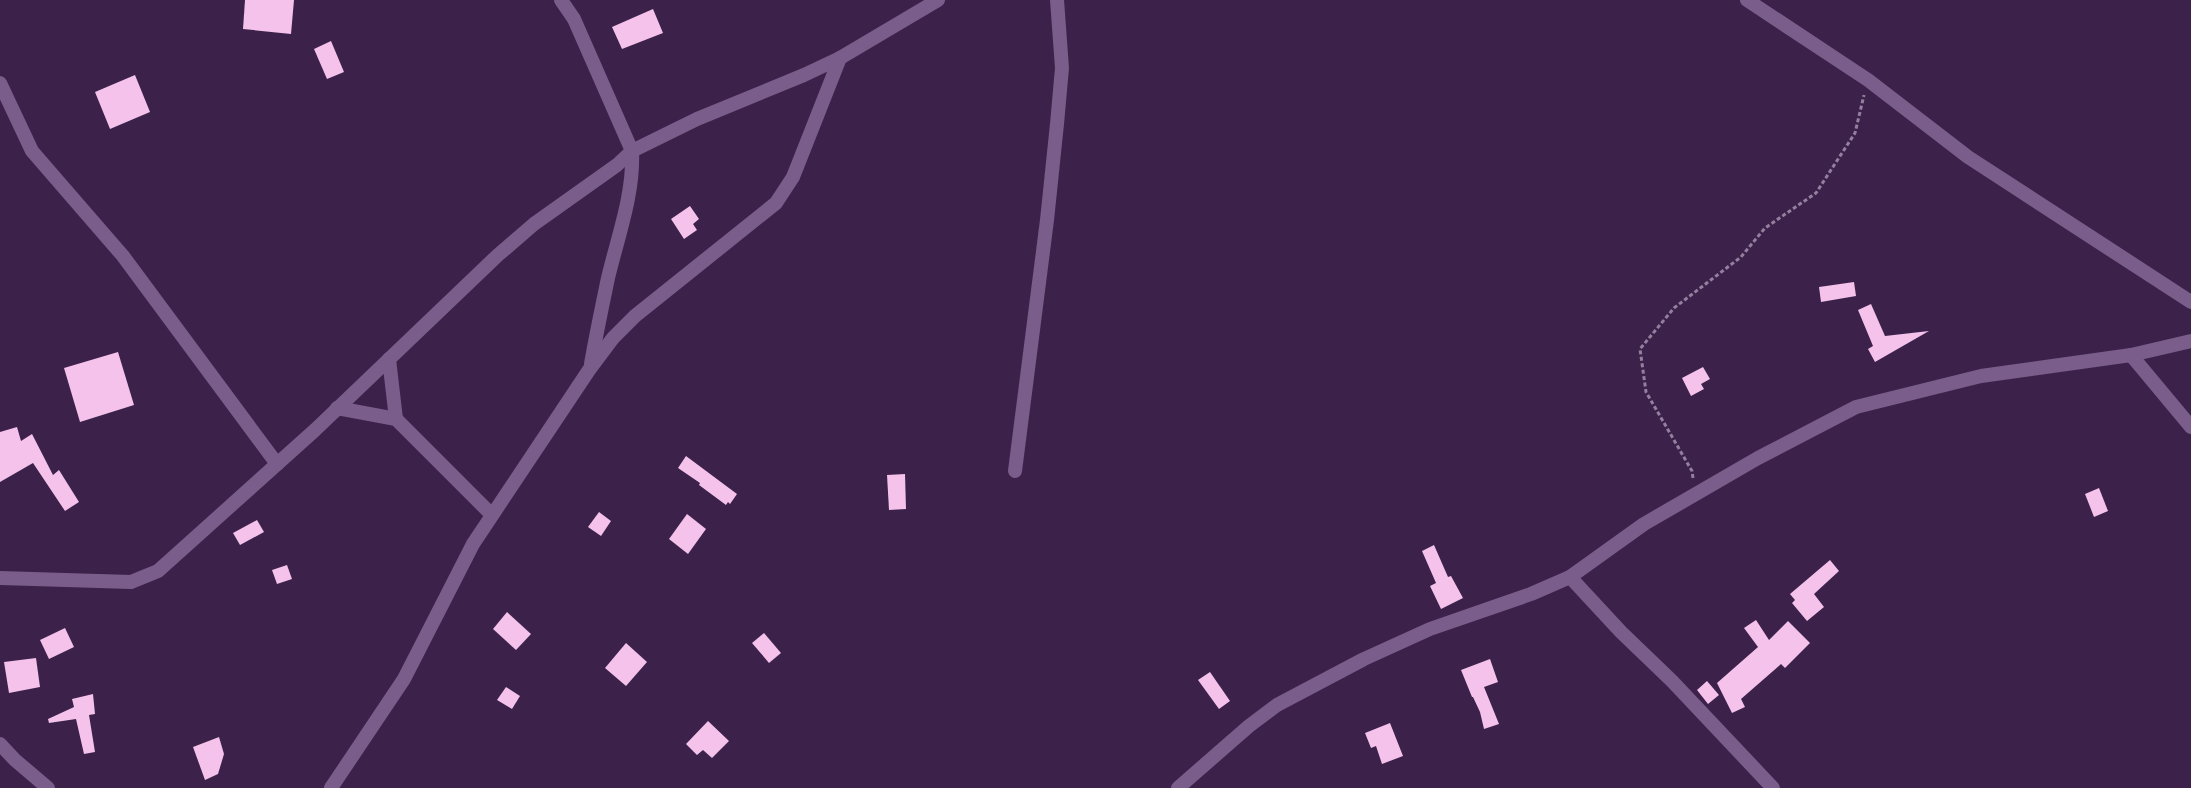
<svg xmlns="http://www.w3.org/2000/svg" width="2191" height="788" font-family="'Work Sans',sans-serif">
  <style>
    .building { fill: #f4c2ea }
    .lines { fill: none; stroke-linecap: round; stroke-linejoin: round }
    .path { stroke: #937f9e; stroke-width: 3; stroke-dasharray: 4 2.5; stroke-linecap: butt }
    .minor { stroke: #7a5d8a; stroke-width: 14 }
  </style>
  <rect width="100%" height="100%" fill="#3c224a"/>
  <g class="building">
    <polygon points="245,0 294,0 291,34 243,29"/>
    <polygon points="653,9 663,33 622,49 612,27"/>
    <polygon points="331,41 344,72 327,79 314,49"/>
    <polygon points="135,75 150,112 110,129 95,92"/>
    <polygon points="690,206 699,219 693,224 697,230 684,239 671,219"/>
    <polygon points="1854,282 1856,296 1821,302 1819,287"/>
    <polygon points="1871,304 1885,336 1929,331 1875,362 1868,349 1873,346 1858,310"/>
    <polygon points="118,352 134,405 80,422 64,368"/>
    <polygon points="1703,367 1710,379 1701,384 1704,389 1691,396 1682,378"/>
    <polygon points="17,427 21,441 32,434 53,475 59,470 79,502 65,511 33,463 0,482 0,432"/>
    <polygon points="686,456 737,494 730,504 728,502 726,505 699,485 700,483 678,468"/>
    <polygon points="905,474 906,509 889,510 887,475"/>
    <polygon points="2099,488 2108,511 2094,517 2085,494"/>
    <polygon points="599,512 611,521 601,536 588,527"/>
    <polygon points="687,514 706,529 688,554 669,539"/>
    <polygon points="257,520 264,532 240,545 233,533"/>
    <polygon points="1434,545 1448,577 1451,576 1463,598 1441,609 1430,586 1436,583 1422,551"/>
    <polygon points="1830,560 1839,571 1814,594 1824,607 1807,621 1792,603 1795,600 1790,594"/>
    <polygon points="287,565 292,579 277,584 272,570"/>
    <polygon points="507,612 531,634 516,650 493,629"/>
    <polygon points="1756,620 1769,640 1788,621 1810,643 1785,668 1781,664 1741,699 1745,707 1732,713 1717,683 1758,647 1744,628"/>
    <polygon points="65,628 74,647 49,659 40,640"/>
    <polygon points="764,633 781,653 769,663 752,643"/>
    <polygon points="626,643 647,662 626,686 605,668"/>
    <polygon points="36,658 40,687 9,693 4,662"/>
    <polygon points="1490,659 1498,682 1484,687 1499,724 1484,729 1480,712 1473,697 1472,697 1461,670"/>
    <polygon points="1210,672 1230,701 1219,709 1198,680"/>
    <polygon points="1707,681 1719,695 1708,704 1697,690"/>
    <polygon points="506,687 520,696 512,709 497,700"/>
    <polygon points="93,694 95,714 89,715 95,752 84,754 76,719 49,723 48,719 74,707 72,699"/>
    <polygon points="708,721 729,741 712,758 703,750 697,755 686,744"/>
    <polygon points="1390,723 1403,756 1382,764 1376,746 1371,748 1365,733"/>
    <polygon points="219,737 224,754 218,774 205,780 193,747"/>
  </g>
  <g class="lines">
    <polyline class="path" points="1693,478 1692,471 1646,392 1640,349 1674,308 1741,257 1765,228 1816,193 1855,133 1864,95"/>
    <g class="minor">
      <path d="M561,0L574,19L632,151C634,194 618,236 608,278C602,307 596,335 591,364"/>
      <polyline points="1747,0 1868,80 1968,157 2191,302"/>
      <polyline points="0,83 32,151 123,256 277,464"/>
      <polyline points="2131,355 2191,427"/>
      <polyline points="389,359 396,419"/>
      <polyline points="337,408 396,419 492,515"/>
      <polyline points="1015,471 1047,220 1057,124 1062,68 1057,0"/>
      <polyline points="1570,577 1621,632 1672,681 1773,788"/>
      <polyline points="0,578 131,582 158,571 315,430 498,255 534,224 617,165 632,151 697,119 804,75 840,58 938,0"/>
      <polyline points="0,744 15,760 48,788"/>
      <polyline points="331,788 404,679 473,544 589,370 613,338 635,316 776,203 793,177 840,58"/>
      <polyline points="1178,788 1249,726 1277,705 1364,659 1430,629 1531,594 1570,577 1644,524 1758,458 1856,407 1981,376 2131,355 2191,341"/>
    </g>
  </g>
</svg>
